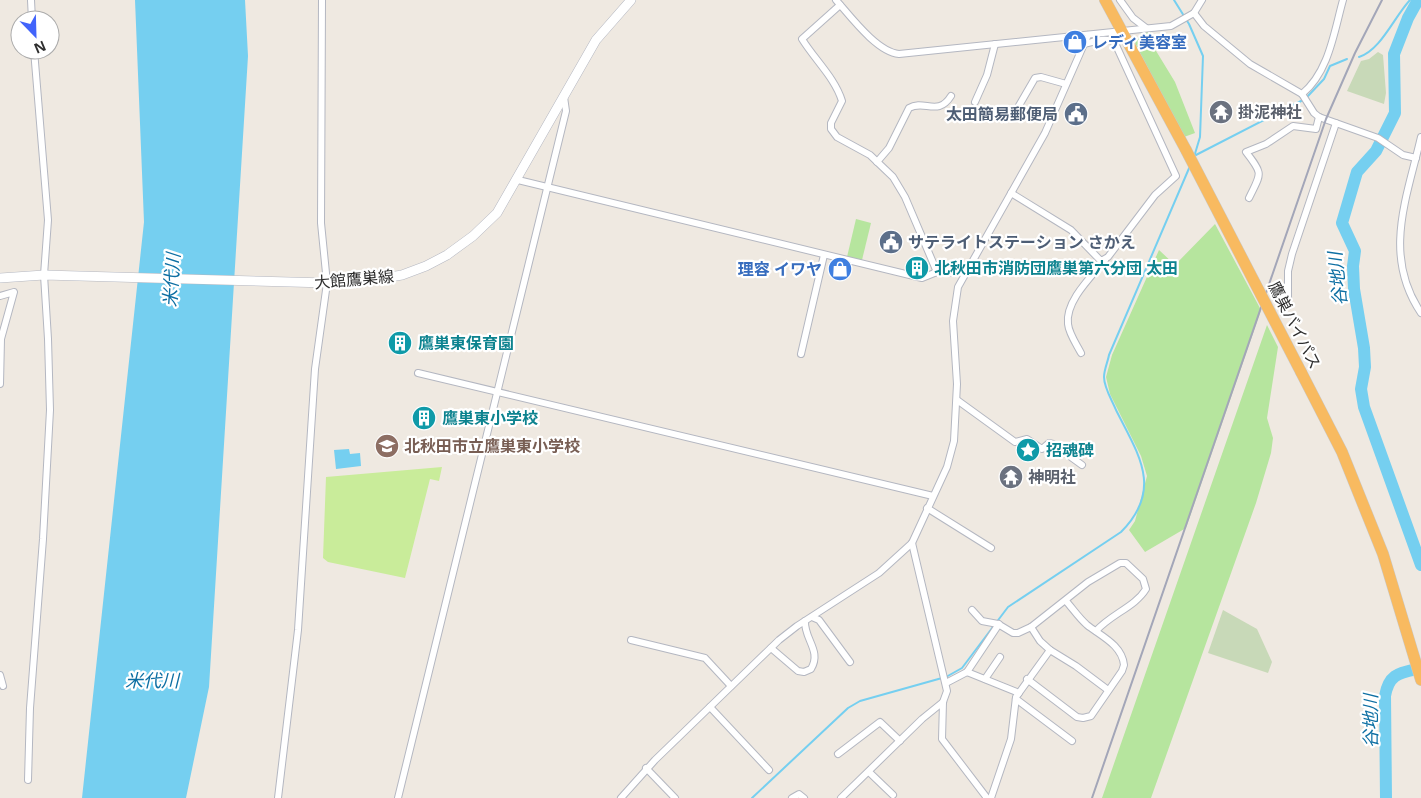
<svg xmlns="http://www.w3.org/2000/svg" width="1421" height="798" font-family="'Open Sans','Noto Sans JP',sans-serif">
  <style>
    .green { fill: #b6e59e }
    .cemetery { fill: #c8d9b8 }
    .pitch { fill: #c9ec9a }
    .water { fill: #75cff0 }
    .lines { fill: none; stroke-linecap: round; stroke-linejoin: round }
    .stream { stroke: #75cff0; stroke-width: 2 }
    .river { stroke: #75cff0; stroke-width: 12 }
    .minor-casing { stroke: #b4b7c1; stroke-width: 8 }
    .secondary-casing { stroke: #b4b7c1; stroke-width: 10 }
    .trunk-casing { stroke: #c9c9c9; stroke-width: 12 }
    .minor { stroke: #fff; stroke-width: 6 }
    .secondary { stroke: #fff; stroke-width: 9 }
    .trunk { stroke: #f8ba60; stroke-width: 11 }
    .rail { stroke: #a3a6b8; stroke-width: 2 }
    .trunk-bridge-casing { stroke: #c9c9c9; stroke-width: 12; stroke-linecap: butt }
    .trunk-bridge { stroke: #f8ba60; stroke-width: 11 }
    .labels { text-anchor: middle; dominant-baseline: central; stroke-width: 4.5; stroke-linejoin: round; paint-order: stroke }
    .shop-label { font-size: 16px; font-weight: bold; fill: #366cbe; stroke: #fff; text-anchor: start }
    .worship-label { font-size: 16px; font-weight: bold; fill: #5b616d; stroke: #fff; text-anchor: start }
    .service-label { font-size: 16px; font-weight: bold; fill: #4e5e75; stroke: #fff; text-anchor: end }
    .culture-label { font-size: 16px; font-weight: bold; fill: #0d838f; stroke: #fff; text-anchor: start }
    .street-label { font-size: 16px; fill: #2e2e2e; stroke: #fff }
    .education-label { font-size: 16px; font-weight: bold; fill: #785e54; stroke: #fff; text-anchor: start }
    .water-label { font-size: 18px; font-style: italic; fill: #0d6fa3; stroke: #fff }
  </style>
  <rect width="100%" height="100%" fill="#efe9e1"/>
  <g class="green">
    <polygon points="1151,32 1150,41 1175,82 1195,133 1184,137 1135,43 1141,33"/>
    <polygon points="856,219 871,223 862,260 847,257"/>
    <polygon points="1215,224 1261,310 1186,528 1145,552 1129,530 1135,521 1147,476 1141,456 1110,394 1106,377 1112,355 1159,250 1175,265"/>
    <polygon points="1267,325 1278,347 1267,418 1273,438 1271,453 1256,503 1151,798 1102,798"/>
  </g>
  <g class="cemetery">
    <polygon points="1378,52 1383,55 1386,93 1384,104 1347,91 1361,61 1369,59"/>
    <polygon points="1223,610 1257,629 1272,662 1268,673 1208,653"/>
  </g>
  <polygon class="pitch" points="442,467 439,481 430,479 405,578 328,562 323,558 326,477"/>
  <g class="water">
    <polygon points="135,0 245,0 248,56 209,687 186,798 82,798 144,222"/>
    <polygon points="349,449 350,454 360,453 361,466 336,469 334,450"/>
  </g>
  <g class="lines">
    <g class="stream">
      <polyline points="1174,0 1189,24 1203,56 1200,137 1194,157"/>
      <path d="M1359,57C1381,50 1394,17 1410,0"/>
      <polyline points="1307,97 1324,79 1330,66 1347,59"/>
      <polyline points="1194,156 1303,100"/>
      <path d="M946,677L962,668L1008,607L1121,532C1164,489 1138,454 1116,410C1112,400 1104,388 1104,377C1104,370 1108,361 1109,355L1190,166"/>
      <polyline points="752,798 848,708 860,701 942,678"/>
    </g>
    <g class="river">
      <polyline points="1418,0 1408,18 1394,54 1395,113 1376,151 1357,172 1342,223 1355,251 1353,266 1354,289 1364,348 1365,367 1361,389 1364,407 1421,565"/>
      <path d="M1386,798L1385,696C1389,673 1400,673 1421,668"/>
    </g>
    <g class="minor-casing">
      <g id="minor">
        <polyline points="31,0 32,20"/>
        <path d="M836,0C851,17 877,52 899,54L1171,26L1194,13L1202,0"/>
        <polyline points="1120,0 1133,18 1146,28"/>
        <path d="M840,5L802,39C815,60 835,78 842,101L831,123V129L837,137L870,155L893,177L905,197L937,272"/>
        <polyline points="1194,13 1204,26 1250,64 1302,94 1314,113 1319,117 1378,138 1403,155 1416,158"/>
        <path d="M1302,94C1329,72 1334,32 1343,0"/>
        <polyline points="975,102 987,75 995,44"/>
        <polyline points="1051,119 1018,115 1017,109 1035,78 1041,77 1066,84"/>
        <path d="M1421,137C1407,198 1382,255 1421,313"/>
        <path d="M877,162L889,148L909,108C924,99 938,117 951,96"/>
        <polyline points="518,180 922,278 937,272 966,273"/>
        <path d="M1011,193L1071,230L1101,261L1108,257L1155,195L1176,176L1115,43C1106,36 1094,42 1084,44"/>
        <path d="M1249,198C1261,173 1264,175 1246,152L1266,144L1293,126L1316,129L1319,117"/>
        <polyline points="0,296 14,292 1,339 0,384"/>
        <polyline points="1288,306 1288,271 1292,254 1336,123"/>
        <path d="M1081,353C1077,345 1069,334 1068,324C1065,301 1092,276 1105,260"/>
        <polyline points="801,354 824,255"/>
        <polyline points="418,373 933,496"/>
        <polyline points="957,400 1015,442 1027,439 1042,449 1049,443 1053,444 1082,465"/>
        <polyline points="927,508 991,548"/>
        <polyline points="912,543 947,691 943,702 942,739 987,798"/>
        <polyline points="972,610 982,621 998,624 1013,633 1018,633 1031,627"/>
        <polyline points="812,617 819,620 850,662"/>
        <polyline points="631,640 705,658 731,686"/>
        <path d="M771,648L798,671L804,672L811,669C822,651 804,639 805,621"/>
        <polyline points="1050,650 1076,666 1108,690"/>
        <polyline points="967,672 999,624"/>
        <polyline points="0,675 3,686"/>
        <polyline points="985,679 1000,657"/>
        <path d="M1027,679L1077,717L1083,718L1091,716L1122,671L1124,665C1122,645 1101,636 1087,625C1079,618 1073,609 1066,601"/>
        <polyline points="946,683 967,672 1019,693"/>
        <polyline points="1016,699 1072,741"/>
        <polyline points="710,707 769,770"/>
        <polyline points="838,754 880,722 900,741"/>
        <polyline points="646,768 675,798"/>
        <polyline points="869,772 893,795"/>
        <polyline points="28,780 30,708 43,539 50,410 48,339 44,275 48,220 34,50"/>
        <polyline points="278,798 298,630 315,369 327,283 321,223 322,0"/>
        <polyline points="398,798 566,111 564,97"/>
        <polyline points="621,798 655,760 779,640 797,626 879,573 912,543 947,467 954,441 957,384 953,321 958,287 1045,133 1088,35"/>
        <polyline points="792,798 799,794 804,798"/>
        <polyline points="841,798 922,719 943,702"/>
        <path d="M991,798L1011,739L1016,697L1050,650L1040,641L1031,627L1088,582L1120,563H1126L1143,579L1146,589C1135,607 1111,614 1096,631"/>
      </g>
    </g>
    <g class="secondary-casing">
      <polyline id="secondary" points="0,278 44,275 327,283 366,281 402,275 426,266 447,255 473,236 497,213 596,40 631,0"/>
    </g>
    <g class="trunk-casing">
      <g id="trunk">
        <polyline points="1105,0 1186,150"/>
        <polyline points="1301,372 1342,452 1383,554 1421,680"/>
      </g>
    </g>
    <use href="#minor" class="minor"/>
    <use href="#secondary" class="secondary"/>
    <use href="#trunk" class="trunk"/>
    <polyline class="rail" points="1092,798 1326,119 1355,53 1382,0"/>
    <g class="trunk-bridge-casing">
      <polyline id="trunk-bridge" points="1186,150 1301,372"/>
    </g>
    <use href="#trunk-bridge" class="trunk-bridge"/>
  </g>
  <defs>
    <g id="shop-disc" transform="scale(1.25)"><circle r="9.5" fill="#3f7fe0" stroke="#fff"/><path d="M-5-2.5h2.3a2.7 3.5 0 0 1 5.4 0H5L5.5 6h-11ZM-1.5-2.5h3a1.5 2.3 0 0 0-3 0Z" fill="#fff"/></g>
    <g id="temple-disc" transform="scale(1.25)"><circle r="9.5" fill="#6b7280" stroke="#fff"/><path d="M0-6L5-2H3V0L6.5 2.5H4V6H1.5V3h-3V6H-4V2.5H-6.5L-3 0V-2H-5Z" fill="#fff"/></g>
    <g id="civic-disc" transform="scale(1.25)"><circle r="9.5" fill="#5c6f8a" stroke="#fff"/><path d="M-.6-6.5H3V-4.5H.6V-3L4-1V1h2V6H-6V1h2V-1L-.6-3ZM-1.2 2.5V6h2.4V2.5Z" fill="#fff"/></g>
    <g id="building-disc" transform="scale(1.25)"><circle r="9.5" fill="#0f9aa8" stroke="#fff"/><path d="M-4-6H4V6H1V3H-1V6H-4ZM-2.5-4.3h1.7v1.8h-1.7ZM.8-4.3h1.7v1.8H.8ZM-2.5-1h1.7V.8h-1.7ZM.8-1h1.7V.8H.8Z" fill="#fff"/></g>
    <g id="school-disc" transform="scale(1.25)"><circle r="9.5" fill="#8d6e63" stroke="#fff"/><path d="M0-5L7-2L0 1L-7-2ZM-4 1L0 2.5L4 1V4Q0 6-4 4Z" fill="#fff"/></g>
    <g id="sight-disc" transform="scale(1.25)"><circle r="9.5" fill="#0f9aa8" stroke="#fff"/><path d="M0-6L1.8-2.2L6-1.7L2.9 1.2L3.7 5.4L0 3.3L-3.7 5.4L-2.9 1.2L-6-1.7L-1.8-2.2Z" fill="#fff"/></g>
  </defs>
  <g fill-rule="evenodd">
    <use href="#shop-disc" x="1075" y="42"/>
    <use href="#temple-disc" x="1221" y="112"/>
    <use href="#civic-disc" x="1076" y="114"/>
    <use href="#civic-disc" x="891" y="242"/>
    <use href="#building-disc" x="917" y="268"/>
    <use href="#shop-disc" x="840" y="269"/>
    <use href="#building-disc" x="400" y="343"/>
    <use href="#building-disc" x="424" y="418"/>
    <use href="#school-disc" x="387" y="446"/>
    <use href="#sight-disc" x="1028" y="450"/>
    <use href="#temple-disc" x="1011" y="477"/>
  </g>
  <g class="labels">
    <g class="shop-label">
      <text x="1092" y="42">レディ美容室</text>
      <text x="822" y="269" text-anchor="end">理容 イワヤ</text>
    </g>
    <g class="worship-label">
      <text x="1238" y="112">掛泥神社</text>
      <text x="1028" y="477">神明社</text>
    </g>
    <g class="service-label">
      <text x="1058" y="114">太田簡易郵便局</text>
      <text x="908" y="242" text-anchor="start">サテライトステーション さかえ</text>
    </g>
    <g class="culture-label">
      <text x="934" y="268">北秋田市消防団鷹巣第六分団 太田</text>
      <text x="418" y="343">鷹巣東保育園</text>
      <text x="442" y="418">鷹巣東小学校</text>
      <text x="1046" y="450">招魂碑</text>
    </g>
    <g class="street-label">
      <text transform="translate(354 279) rotate(-5)">大館鷹巣線</text>
      <text transform="translate(1295 325) rotate(63)">鷹巣バイパス</text>
    </g>
    <g class="education-label">
      <text x="404" y="446">北秋田市立鷹巣東小学校</text>
    </g>
    <g class="water-label">
      <text transform="translate(1337 279) rotate(-96)">谷地川</text>
      <text transform="translate(171 280) rotate(-86)">米代川</text>
      <text x="152" y="680">米代川</text>
      <text transform="translate(1370 721) rotate(-90)">谷地川</text>
    </g>
  </g>
  <g transform="translate(35 35) rotate(157)"><circle r="24" fill="#ffffff" stroke="#ababab"/>
  <path d="M0-4L9 19L0 12L-9 19Z" fill="#4264fb"/>
  <text y="-8" font-size="14" font-weight="bold" text-anchor="middle" fill="#2e2e2e">N</text>
  </g>
</svg>
